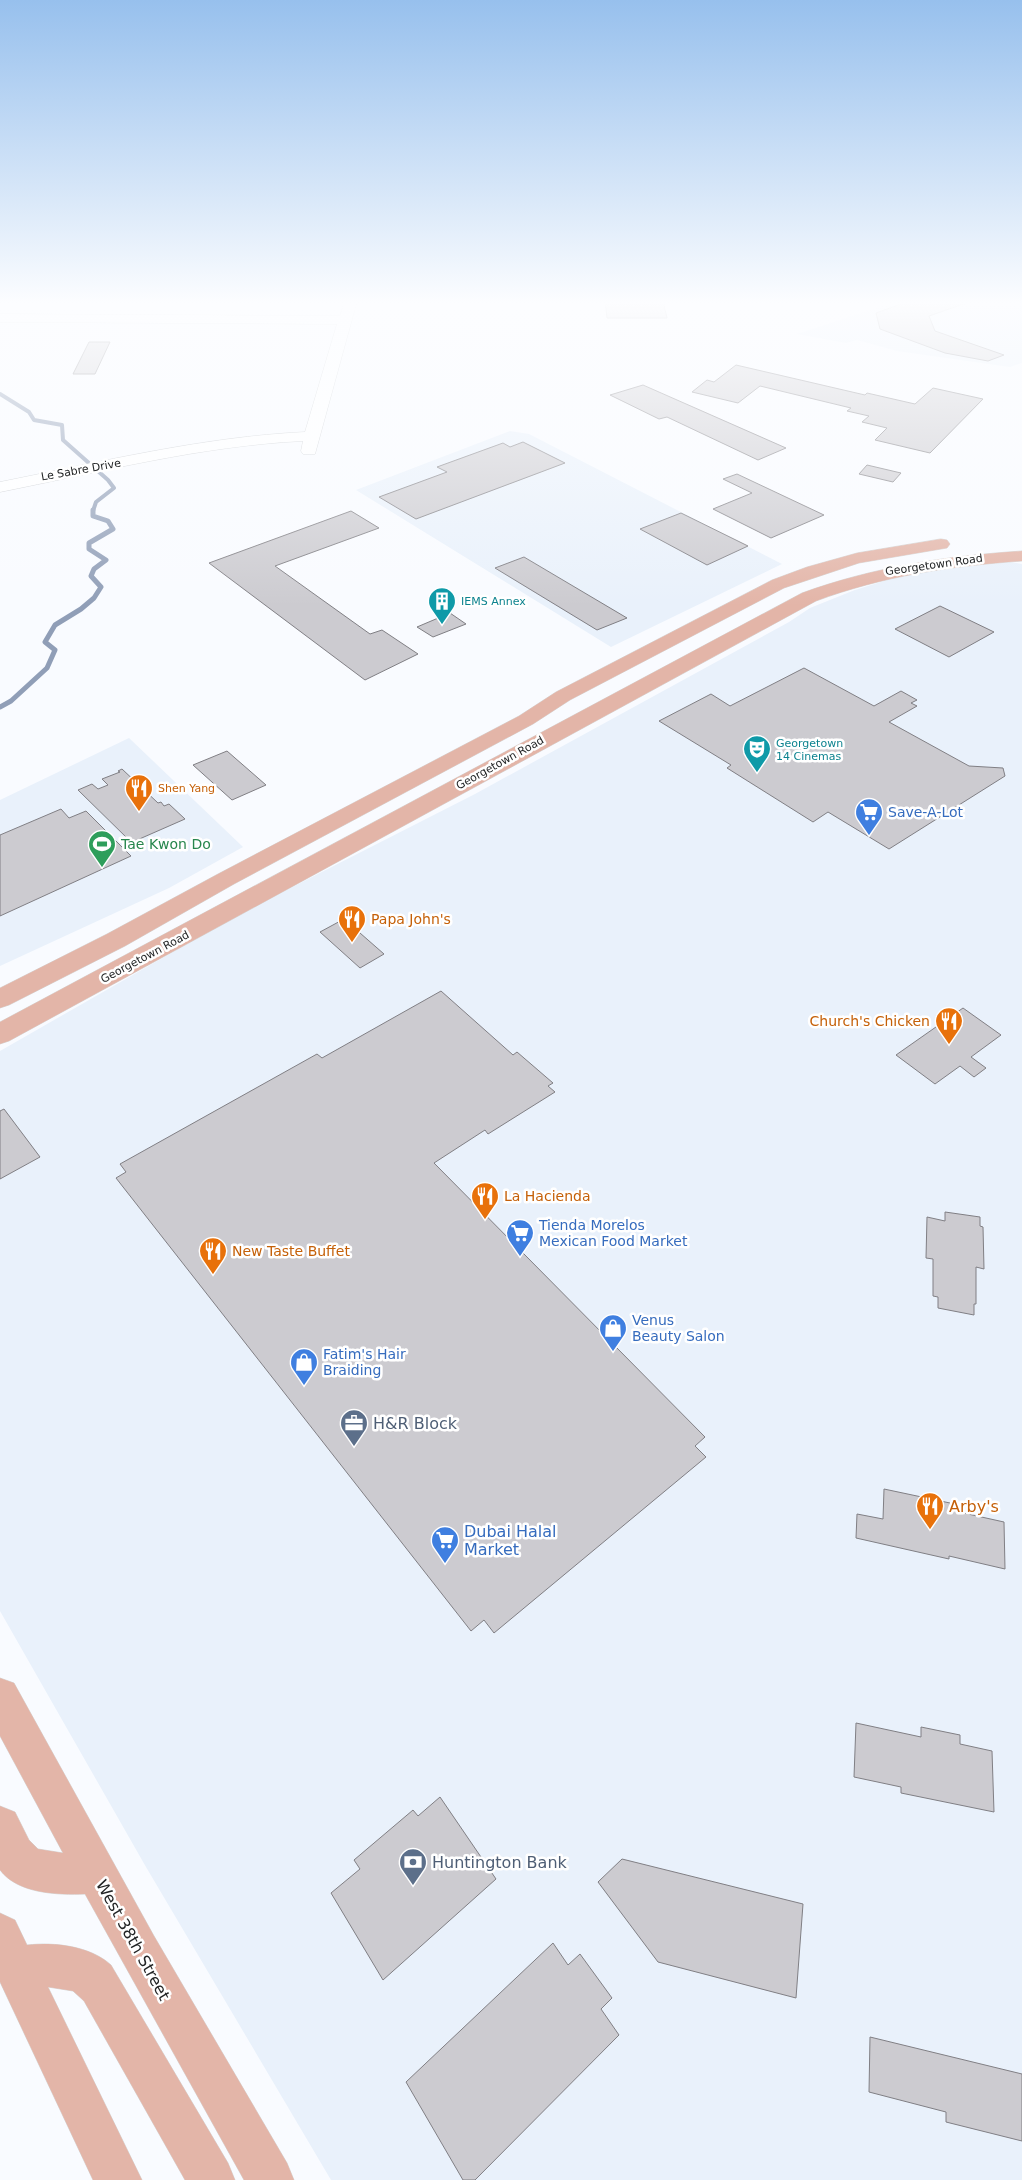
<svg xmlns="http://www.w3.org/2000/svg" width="1022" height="2180" font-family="'DejaVu Sans',sans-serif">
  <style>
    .built { fill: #e9f1fb }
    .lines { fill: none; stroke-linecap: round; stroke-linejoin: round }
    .stream-far1 { stroke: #909eb7; stroke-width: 4 }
    .stream { stroke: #909eb7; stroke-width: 5 }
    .building { fill: #cccbd0; stroke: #807f84 }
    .minor-casing { stroke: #c6c9cd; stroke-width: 1 }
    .major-casing { stroke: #d7d8d8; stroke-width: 1 }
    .minor { fill: #fff; fill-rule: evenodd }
    .major { fill: #e3b5a8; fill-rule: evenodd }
    .labels { text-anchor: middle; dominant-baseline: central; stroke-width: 5; stroke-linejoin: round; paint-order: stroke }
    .far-street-label { font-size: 11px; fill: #232526; stroke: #fff }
    .far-culture-label { font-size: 11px; fill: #0d838f; stroke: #fff; text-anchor: start }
    .far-food-label { font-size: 11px; fill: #c56008; stroke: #fff; text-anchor: start }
    .shop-label { font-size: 14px; fill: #366cbe; stroke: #fff; text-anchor: start }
    .leisure-label { font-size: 14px; fill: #27864d; stroke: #fff; text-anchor: start }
    .food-label { font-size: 14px; fill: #c56008; stroke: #fff; text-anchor: start }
    .near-service-label { font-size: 16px; fill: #4e5e75; stroke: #fff; text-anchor: start }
    .near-food-label { font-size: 16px; fill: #c56008; stroke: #fff; text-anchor: start }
    .near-shop-label { font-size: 16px; fill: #366cbe; stroke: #fff; text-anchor: start }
    .near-street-label { font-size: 16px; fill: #232526; stroke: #fff }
  </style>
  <rect width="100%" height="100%" fill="#f9fbff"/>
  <g class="built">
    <polygon points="898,301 1022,301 1022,363 1010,367 897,351 857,340 846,343 797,334"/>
    <polygon points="510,431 529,434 782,564 611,647 356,490"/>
    <polygon points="1010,562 1022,564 1022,2180 331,2180 146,1867 0,1611 0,1051 241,913 475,794 789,622 810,608 855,590 897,577 934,569"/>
    <polygon points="129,738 243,847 169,888 0,966 0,800"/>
  </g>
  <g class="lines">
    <polyline class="stream-far1" points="0,394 29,412 34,420 62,425 63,440 108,480 114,488 96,502 93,511"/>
    <polyline class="stream" points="0,707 11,701 47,668 55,650 45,642 55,625 81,609 94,598 101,587 91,576 94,569 106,560 89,549 89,543 113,529 108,521 93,516 93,510"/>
  </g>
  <g class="building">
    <polygon points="605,301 663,301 667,318 607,318"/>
    <polygon points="909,301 972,301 929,316 935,331 1004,355 988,361 945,353 880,329 876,313"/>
    <polygon points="89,342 110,342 95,374 73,374"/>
    <polygon points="736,365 865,395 867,393 915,404 933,388 983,399 930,453 875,440 887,428 862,422 869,416 847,411 851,408 760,386 738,403 692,392 707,380 714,382"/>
    <polygon points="643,385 786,448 758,460 667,417 659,419 610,395"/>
    <polygon points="523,442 565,463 416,519 379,497 447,472 437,467 503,443 510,447"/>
    <polygon points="867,465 901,473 893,482 859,474"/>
    <polygon points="737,474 824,515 771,538 713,509 752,493 723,479"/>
    <polygon points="351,511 379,528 275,566 370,634 382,630 418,654 365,680 209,563"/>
    <polygon points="681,513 748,546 707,565 640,529"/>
    <polygon points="524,557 627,618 597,630 495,568"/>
    <polygon points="940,606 994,632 949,657 895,629"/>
    <polygon points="450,613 466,624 433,637 417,627"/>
    <polygon points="804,668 874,706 901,691 917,700 911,703 917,706 889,722 969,766 1003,768 1005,776 889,849 828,812 813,822 727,768 731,765 659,721 711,694 730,706"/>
    <polygon points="227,751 266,785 232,800 193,765"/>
    <polygon points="122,769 158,803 161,802 164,806 169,804 185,819 128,844 125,842 129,840 78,790 92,784 98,789 108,785 102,779 120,772 118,771"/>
    <polygon points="61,809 69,818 86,811 131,856 0,916 0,835"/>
    <polygon points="344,919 384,954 360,968 320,932"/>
    <polygon points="441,991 513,1055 517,1052 553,1083 548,1086 555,1092 488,1134 485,1130 434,1163 705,1437 695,1446 706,1457 494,1633 484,1620 471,1631 116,1178 126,1172 120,1164 317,1054 322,1058"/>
    <polygon points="963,1008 1001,1035 971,1057 986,1068 974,1077 960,1066 935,1084 896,1055"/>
    <polygon points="4,1109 40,1157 0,1179 0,1111"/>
    <polygon points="945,1212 980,1217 980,1226 983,1227 984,1269 976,1267 976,1304 974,1304 974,1315 938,1308 938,1297 933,1296 933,1259 926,1258 927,1217 945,1221"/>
    <polygon points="884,1489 950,1503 950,1510 1004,1522 1005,1569 949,1556 949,1559 856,1538 857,1514 883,1519"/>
    <polygon points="856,1723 921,1737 921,1727 960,1735 960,1744 992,1751 994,1812 901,1793 901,1787 854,1777"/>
    <polygon points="440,1797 496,1879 383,1980 331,1893 360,1869 354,1860 413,1810 418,1816"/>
    <polygon points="622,1859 803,1904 796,1998 658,1962 598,1882"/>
    <polygon points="553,1943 568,1965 580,1954 612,1998 601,2009 619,2035 475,2180 463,2180 406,2082"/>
    <polygon points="870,2037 1022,2074 1022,2141 946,2122 946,2112 869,2092"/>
  </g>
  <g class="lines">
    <g class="minor-casing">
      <path id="minor" d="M345,301H357L315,454H303L301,451L303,441C201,446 100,472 0,492V482C101,462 202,437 305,432L337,324L0,322V314L340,316Z"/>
    </g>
    <g class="major-casing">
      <g id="major">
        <polygon points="941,539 947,540 950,544 947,548 859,563 784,588 570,700 533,724 234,884 125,946 9,1005 0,1008 0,988 107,934 218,874 519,716 556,692 772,580 807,567 857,553"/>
        <path d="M1022,551V561C951,566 883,576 816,601L9,1041L0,1044V1022L802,593C874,567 946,556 1022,551Z"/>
        <path d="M0,1678L14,1683L154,1936L287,2163L294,2180H244L85,1894C58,1895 18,1894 0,1870V1806L15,1812L29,1840L38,1849L63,1853L0,1736Z"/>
        <path d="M0,1913L15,1920L27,1945C55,1942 90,1946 111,1965L228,2163L235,2180H185L84,2001L73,1991L48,1987L142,2180H93L0,1982Z"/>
      </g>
    </g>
    <use href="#minor" class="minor"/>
    <use href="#major" class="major"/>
  </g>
  <linearGradient id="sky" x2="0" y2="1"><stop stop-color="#97c0ed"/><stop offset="0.5" stop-color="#fcfdff"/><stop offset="1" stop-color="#fcfdff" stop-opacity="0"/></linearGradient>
  <rect width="1022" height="606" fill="url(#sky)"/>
  <defs>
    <g id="building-pin" transform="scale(1.4375)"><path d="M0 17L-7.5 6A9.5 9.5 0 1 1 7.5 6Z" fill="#0f9aa8" stroke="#fff"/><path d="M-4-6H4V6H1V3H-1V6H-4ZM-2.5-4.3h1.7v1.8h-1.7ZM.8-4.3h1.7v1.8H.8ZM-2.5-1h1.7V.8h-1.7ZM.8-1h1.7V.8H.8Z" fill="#fff"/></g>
    <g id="theatre-pin" transform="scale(1.4375)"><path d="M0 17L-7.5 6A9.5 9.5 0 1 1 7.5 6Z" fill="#0f9aa8" stroke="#fff"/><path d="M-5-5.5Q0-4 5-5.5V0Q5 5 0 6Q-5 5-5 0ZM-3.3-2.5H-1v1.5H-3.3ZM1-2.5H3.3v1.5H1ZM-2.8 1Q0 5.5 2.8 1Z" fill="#fff"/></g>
    <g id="restaurant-pin" transform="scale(1.4375)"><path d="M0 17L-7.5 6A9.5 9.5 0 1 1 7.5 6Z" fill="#e8710a" stroke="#fff"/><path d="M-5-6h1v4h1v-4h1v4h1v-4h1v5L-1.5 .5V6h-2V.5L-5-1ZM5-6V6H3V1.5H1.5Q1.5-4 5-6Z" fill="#fff"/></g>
    <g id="supermarket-pin" transform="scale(1.4375)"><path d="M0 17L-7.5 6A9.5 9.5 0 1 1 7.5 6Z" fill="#3f7fe0" stroke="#fff"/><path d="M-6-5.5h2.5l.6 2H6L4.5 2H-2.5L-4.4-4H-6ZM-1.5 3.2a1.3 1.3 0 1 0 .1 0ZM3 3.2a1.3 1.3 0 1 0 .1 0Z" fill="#fff"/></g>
    <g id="stadium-pin" transform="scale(1.4375)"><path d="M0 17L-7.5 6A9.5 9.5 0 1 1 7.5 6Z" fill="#2e9e5b" stroke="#fff"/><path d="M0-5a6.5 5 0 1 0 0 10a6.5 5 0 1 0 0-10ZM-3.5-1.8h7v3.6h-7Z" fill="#fff"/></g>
    <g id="shop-pin" transform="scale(1.4375)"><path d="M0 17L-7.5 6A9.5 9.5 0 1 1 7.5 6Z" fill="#3f7fe0" stroke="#fff"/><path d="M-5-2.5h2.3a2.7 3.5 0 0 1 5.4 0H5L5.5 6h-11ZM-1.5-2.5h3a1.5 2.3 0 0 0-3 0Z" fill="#fff"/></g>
    <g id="office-pin" transform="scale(1.4375)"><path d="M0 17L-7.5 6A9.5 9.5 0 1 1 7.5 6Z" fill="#5c6f8a" stroke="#fff"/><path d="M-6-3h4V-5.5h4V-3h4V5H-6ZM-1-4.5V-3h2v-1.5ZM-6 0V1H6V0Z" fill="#fff"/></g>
    <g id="bank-pin" transform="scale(1.4375)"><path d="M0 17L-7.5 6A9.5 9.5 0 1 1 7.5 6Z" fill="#5c6f8a" stroke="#fff"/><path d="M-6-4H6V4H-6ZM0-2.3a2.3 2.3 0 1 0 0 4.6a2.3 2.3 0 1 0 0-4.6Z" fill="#fff"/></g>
  </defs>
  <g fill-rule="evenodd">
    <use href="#building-pin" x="442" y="601"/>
    <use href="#theatre-pin" x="757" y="749"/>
    <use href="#restaurant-pin" x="139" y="788"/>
    <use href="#supermarket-pin" x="869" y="812"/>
    <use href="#stadium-pin" x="102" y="844"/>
    <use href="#restaurant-pin" x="352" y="919"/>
    <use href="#restaurant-pin" x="949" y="1021"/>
    <use href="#restaurant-pin" x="485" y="1196"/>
    <use href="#supermarket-pin" x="520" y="1233"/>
    <use href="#restaurant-pin" x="213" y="1251"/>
    <use href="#shop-pin" x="613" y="1328"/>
    <use href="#shop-pin" x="304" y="1362"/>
    <use href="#office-pin" x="354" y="1423"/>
    <use href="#restaurant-pin" x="930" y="1506"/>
    <use href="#supermarket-pin" x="445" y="1540"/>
    <use href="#bank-pin" x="413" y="1862"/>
  </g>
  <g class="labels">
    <g class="far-street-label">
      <text transform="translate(81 470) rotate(-10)">Le Sabre Drive</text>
      <text transform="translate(934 565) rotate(-8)">Georgetown Road</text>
      <text transform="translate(500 763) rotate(-29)">Georgetown Road</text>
      <text transform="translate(145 957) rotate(-28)">Georgetown Road</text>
    </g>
    <g class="far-culture-label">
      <text x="461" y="601">IEMS Annex</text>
      <text x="776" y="743">Georgetown<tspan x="776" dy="13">14 Cinemas</tspan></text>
    </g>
    <g class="far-food-label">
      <text x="158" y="788">Shen Yang</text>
    </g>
    <g class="shop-label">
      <text x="888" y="812">Save-A-Lot</text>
      <text x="539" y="1225">Tienda Morelos<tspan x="539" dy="16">Mexican Food Market</tspan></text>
      <text x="632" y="1320">Venus<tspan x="632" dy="16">Beauty Salon</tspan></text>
      <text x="323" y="1354">Fatim's Hair<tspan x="323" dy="16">Braiding</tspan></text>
    </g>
    <g class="leisure-label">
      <text x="121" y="844">Tae Kwon Do</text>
    </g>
    <g class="food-label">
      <text x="371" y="919">Papa John's</text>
      <text x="930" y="1021" text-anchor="end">Church's Chicken</text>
      <text x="504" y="1196">La Hacienda</text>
      <text x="232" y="1251">New Taste Buffet</text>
    </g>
    <g class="near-service-label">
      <text x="373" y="1423">H&amp;R Block</text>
      <text x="432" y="1862">Huntington Bank</text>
    </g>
    <g class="near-food-label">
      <text x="949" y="1506">Arby's</text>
    </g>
    <g class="near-shop-label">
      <text x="464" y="1531">Dubai Halal<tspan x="464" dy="18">Market</tspan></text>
    </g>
    <g class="near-street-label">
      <text transform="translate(133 1940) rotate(61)">West 38th Street</text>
    </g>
  </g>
</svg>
